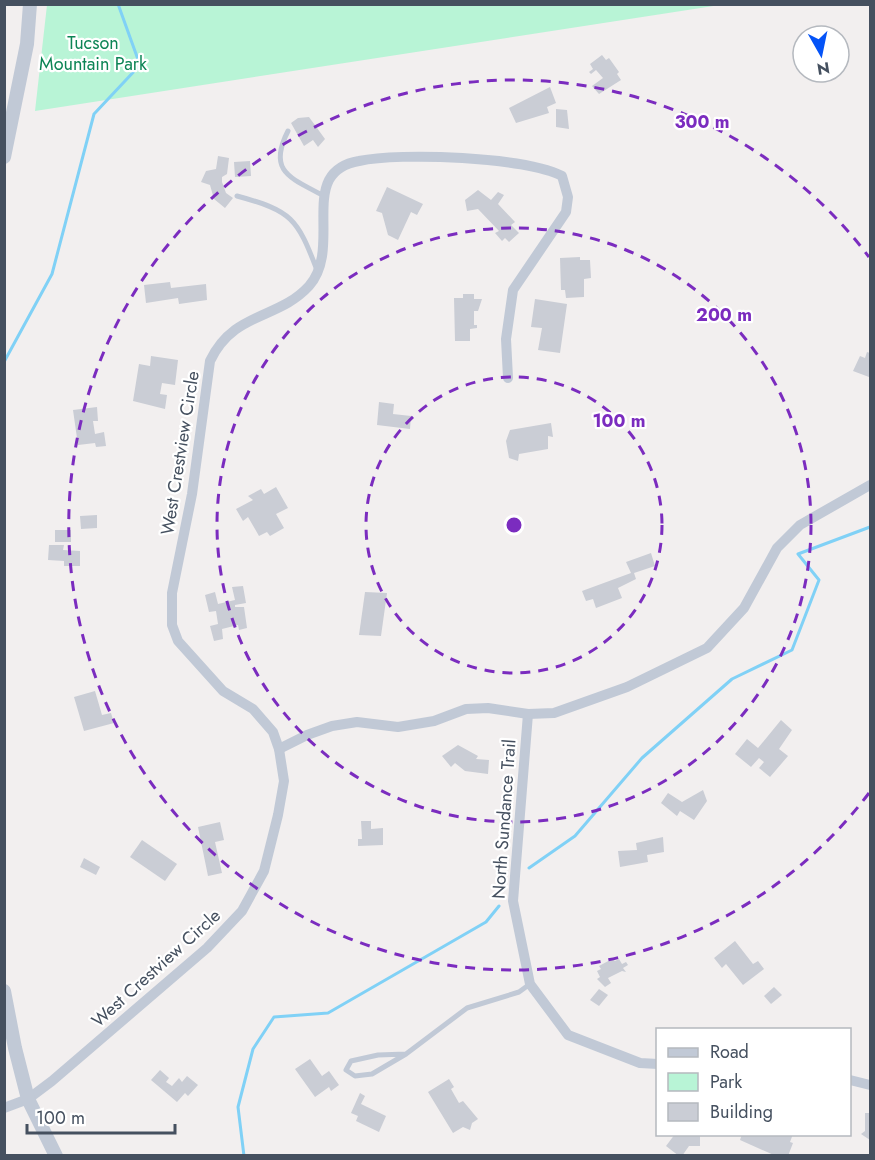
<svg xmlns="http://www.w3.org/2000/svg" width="875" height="1160" font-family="Jost,sans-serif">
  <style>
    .green { fill: #b8f4d6 }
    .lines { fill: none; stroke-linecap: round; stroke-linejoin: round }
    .stream { stroke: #80d1f6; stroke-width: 3 }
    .building { fill: #cacdd5 }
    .service { stroke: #c1c9d6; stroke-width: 5 }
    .minor { stroke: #c1c9d6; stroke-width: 10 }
    .tertiary { stroke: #c1c9d6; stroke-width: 14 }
    .ring { fill: none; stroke: #7b2cbf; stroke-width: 3; stroke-dasharray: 10 8 }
    .labels { text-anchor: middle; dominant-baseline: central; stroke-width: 4.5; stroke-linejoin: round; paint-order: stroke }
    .park-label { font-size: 18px; fill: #0c8455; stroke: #fff }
    .street-label { font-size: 18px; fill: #45505f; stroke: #fff }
    .centre { fill: #7b2cbf; stroke: #fff; stroke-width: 3 }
    .ring-label { font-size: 18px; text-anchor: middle; font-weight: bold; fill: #7b2cbf; stroke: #fff; stroke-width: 4.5; stroke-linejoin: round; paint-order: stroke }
  </style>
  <rect width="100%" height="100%" fill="#f2efef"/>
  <polygon class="green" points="47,5 47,4 720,5 35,111"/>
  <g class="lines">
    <g class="stream">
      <polyline points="4,362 52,274 94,114 140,65 118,4"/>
      <polyline points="529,868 575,836 642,758 732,679 792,650 819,580 798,554 870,527"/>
      <polyline points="244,1156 238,1107 253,1049 274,1017 328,1013 486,922 499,906"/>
    </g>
  </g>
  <g class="building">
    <polygon points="602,55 606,60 609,58 619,72 617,74 621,80 599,94 592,86 603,78 596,70 591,74 589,72 593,69 590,64"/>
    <polygon points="550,87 556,103 547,107 549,113 516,123 509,108"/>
    <polygon points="556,109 567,110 569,129 556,127"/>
    <polygon points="309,117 325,139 318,147 313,140 304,146 291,123 298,118"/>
    <polygon points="218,156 229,158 227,174 222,177 222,182 226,193 233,198 225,208 214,199 210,185 201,182 206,171 216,169"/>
    <polygon points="250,161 251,176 235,177 234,162"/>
    <polygon points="387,187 423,204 417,215 411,212 398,240 388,235 382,213 376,211"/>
    <polygon points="478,190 491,200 498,192 504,195 498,204 515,222 511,225 519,233 509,242 505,238 502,241 495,233 499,231 478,209 467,211 465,200"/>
    <polygon points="580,257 580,260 590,260 591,278 584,279 584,297 566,298 565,290 561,290 560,258"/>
    <polygon points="170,282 171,288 206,284 207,300 179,304 178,298 146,303 144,285"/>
    <polygon points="463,294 474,294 474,299 482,299 478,311 474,311 474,325 477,325 477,328 470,329 470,341 455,341 454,298 463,298"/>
    <polygon points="535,299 567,304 560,353 538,350 542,328 531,327"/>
    <polygon points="867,352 870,353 869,377 853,371 860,356 865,358"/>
    <polygon points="151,356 178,360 175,385 162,383 160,394 167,395 165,409 133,401 139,364 150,366"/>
    <polygon points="379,402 394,404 393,414 411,416 410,429 377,425"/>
    <polygon points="97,407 98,421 93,421 95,434 104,432 106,446 96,447 95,443 78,445 73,410"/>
    <polygon points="551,423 553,437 548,436 548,449 519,454 518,461 509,458 506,441 510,430"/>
    <polygon points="276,487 288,508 276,514 284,528 270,536 267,532 259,536 248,517 243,521 236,509 253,500 248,496 261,489 264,494"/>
    <polygon points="97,515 97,528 81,529 80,516"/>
    <rect x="55" y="530" width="16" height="12"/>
    <polygon points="49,545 64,545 63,550 80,551 80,566 64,566 64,561 48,560"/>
    <polygon points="651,553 655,566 634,573 636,579 618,588 622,598 596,608 593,599 586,601 582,591 631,573 626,562"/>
    <polygon points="243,586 246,603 235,605 235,607 244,607 247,628 239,630 238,625 222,629 223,639 214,641 210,626 218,624 216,611 209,612 205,595 215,592 218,604 235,600 232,587"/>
    <polygon points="365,592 387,593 381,636 359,635"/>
    <polygon points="95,691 102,715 111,713 114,723 84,731 74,697"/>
    <polygon points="781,720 792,730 779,749 788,756 770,777 759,768 764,762 759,758 751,767 735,754 747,739 758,748"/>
    <polygon points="458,745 478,756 476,759 489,760 488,774 465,771 455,763 451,767 442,756"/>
    <polygon points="703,790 707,801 694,820 680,811 677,816 661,803 668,793 682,802"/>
    <polygon points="361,821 371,821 371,829 383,828 383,845 358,846 358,839 362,839"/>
    <polygon points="220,822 224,840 215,842 222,873 208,876 198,827"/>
    <polygon points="663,837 664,852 647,855 648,862 620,867 618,851 637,850 636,843"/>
    <polygon points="142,840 177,864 165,881 130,857"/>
    <polygon points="84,858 100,867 96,875 80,867"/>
    <polygon points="735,941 753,964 758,961 764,969 743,985 726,964 722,968 714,958"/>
    <polygon points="612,959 615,961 619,959 622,964 626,962 628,965 623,968 626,972 622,971 608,978 611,983 605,987 597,979 600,977 597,971 601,969 599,966"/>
    <polygon points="774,987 782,995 771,1004 764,996"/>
    <polygon points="599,989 608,995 599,1006 590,1000"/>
    <polygon points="310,1059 322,1076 329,1071 339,1085 331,1091 329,1087 315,1097 295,1069"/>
    <polygon points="160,1070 169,1078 166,1082 172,1086 179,1078 182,1082 187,1076 198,1085 188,1096 185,1093 177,1102 151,1080"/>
    <polygon points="449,1079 454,1087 451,1089 459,1103 463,1101 478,1119 472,1123 470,1130 463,1127 453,1133 428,1092"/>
    <polygon points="360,1093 365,1096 361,1104 386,1116 379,1132 356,1121 358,1116 351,1113"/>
    <polygon points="865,1113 870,1113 870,1140 861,1134 865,1131"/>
    <polygon points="675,1134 700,1134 700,1146 689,1146 682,1156 679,1156 666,1146"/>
    <polygon points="742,1134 793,1134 790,1142 793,1143 788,1156 776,1156 740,1140"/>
  </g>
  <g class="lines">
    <g class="service">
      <path d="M288,131C267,172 291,178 324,196"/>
      <path d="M237,196C292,211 297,218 317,270"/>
      <polyline points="406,1054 372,1074 355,1076 346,1070 351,1061 378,1055 406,1054 467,1008 519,992 530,984"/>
    </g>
    <g class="minor">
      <polyline points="528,714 513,901 530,984 568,1035 640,1063 658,1064"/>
      <polyline points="279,749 307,735 332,726 357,722 398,727 434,721 466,709 488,708 528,714 554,713 627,687 707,648 744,608 777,548 800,525 870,485"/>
      <polyline points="850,1080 870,1085"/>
      <path d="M4,1108L28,1099L52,1081L207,948L242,911L264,871L278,815L284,781L279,749L273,732L253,709L223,691L178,641L172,625V593L192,494L210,361C234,311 278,320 309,286C335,257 315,207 329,180C335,169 347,163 359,161C400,152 526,157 562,176L568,197L566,212L513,290L506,339L508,378"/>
    </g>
    <g class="tertiary">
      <polyline points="4,157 27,44 30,4"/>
      <polyline points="4,991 15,1048 28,1099 56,1156"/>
    </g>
  </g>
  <g class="ring">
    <circle cx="514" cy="525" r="148"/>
    <circle cx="514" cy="525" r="297"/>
    <path d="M869 793A445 445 0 1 1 869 257"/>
  </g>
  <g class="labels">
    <g class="park-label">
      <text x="93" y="43">Tucson<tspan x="93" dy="21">Mountain Park</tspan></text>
    </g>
    <g class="street-label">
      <text transform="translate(180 453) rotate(-81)">West Crestview Circle</text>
      <text transform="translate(504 819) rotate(-86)">North Sundance Trail</text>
      <text transform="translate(156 968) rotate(-42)">West Crestview Circle</text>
    </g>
  </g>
  <circle cx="514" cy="525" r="9" class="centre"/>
  <g class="ring-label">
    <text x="702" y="128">300 m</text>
    <text x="724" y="321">200 m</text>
    <text x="619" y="427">100 m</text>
  </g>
  <rect width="875" height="1160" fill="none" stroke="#45505f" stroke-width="12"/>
  <rect x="656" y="1028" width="195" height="108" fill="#ffffff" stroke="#b5b9bf" stroke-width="1.5"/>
  <rect x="668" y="1048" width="30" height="9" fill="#c1c9d6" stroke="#b5b9bf" stroke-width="1.5"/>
  <text x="710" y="1058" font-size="18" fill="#45505f">Road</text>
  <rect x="668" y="1073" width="30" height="18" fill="#b8f4d6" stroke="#b5b9bf" stroke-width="1.5"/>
  <text x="710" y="1088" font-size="18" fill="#45505f">Park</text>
  <rect x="668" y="1103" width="30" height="18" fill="#cacdd5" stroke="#b5b9bf" stroke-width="1.5"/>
  <text x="710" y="1118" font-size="18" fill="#45505f">Building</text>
  <g transform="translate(821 54) rotate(171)"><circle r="28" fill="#ffffff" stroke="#b5b9bf" stroke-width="1.5"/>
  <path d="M0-4.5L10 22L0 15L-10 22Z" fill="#0453f7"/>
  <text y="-9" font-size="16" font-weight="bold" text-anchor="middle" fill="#45505f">N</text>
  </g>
  <path d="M27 1124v9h148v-9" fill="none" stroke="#45505f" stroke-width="3"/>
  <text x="36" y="1124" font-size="18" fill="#45505f" stroke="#ffffff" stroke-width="4.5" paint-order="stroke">100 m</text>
</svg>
